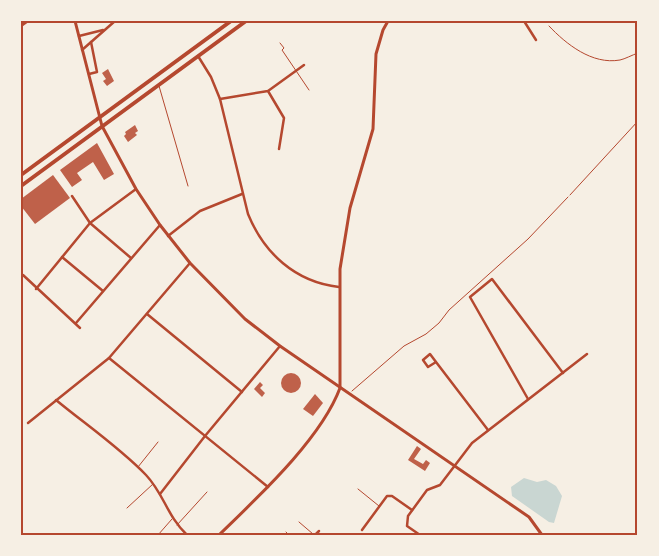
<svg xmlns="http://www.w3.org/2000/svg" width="659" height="556" font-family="Lora,serif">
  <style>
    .water { fill: #c9d6d2 }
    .building { fill: #bf614a }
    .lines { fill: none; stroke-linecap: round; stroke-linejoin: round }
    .path { stroke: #b5482f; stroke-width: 1 }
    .service { stroke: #b5482f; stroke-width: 1 }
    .minor { stroke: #b5482f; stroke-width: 2.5 }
    .tertiary { stroke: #b5482f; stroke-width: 3 }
    .primary { stroke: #b5482f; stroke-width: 4 }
    .neatline { fill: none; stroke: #b5482f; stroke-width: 2 }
  </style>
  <rect width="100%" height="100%" fill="#f6efe4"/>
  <polygon class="water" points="524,478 537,482 546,480 556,486 562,496 554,523 549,522 512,496 511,487"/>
  <g class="building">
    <polygon points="108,69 114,81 107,86 103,81 106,79 102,73"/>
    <polygon points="135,125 138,131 135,133 137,135 128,142 124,136 126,134 125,132"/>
    <polygon points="97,143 114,174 104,180 93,162 77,173 82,180 72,187 60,170"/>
    <polygon points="53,175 70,198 35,224 21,206 21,199"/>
    <circle cx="291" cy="383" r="10"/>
    <polygon points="260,382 263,385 260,388 265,393 262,397 254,389"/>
    <polygon points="315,394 323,403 313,416 303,409"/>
    <polygon points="417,446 421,449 414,459 423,464 426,460 430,463 425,471 408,460"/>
  </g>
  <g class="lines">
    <g class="path">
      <path d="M549,26C566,44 592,65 620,60C625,59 632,55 638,53"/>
      <polyline points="352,391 404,346 426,334 439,323 449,310 528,239 568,197"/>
    </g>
    <g class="service">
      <polyline points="280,43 284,48 282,50 309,90"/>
      <polyline points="159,86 188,186"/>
      <polyline points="570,195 638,121"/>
      <polyline points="138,467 158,442"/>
      <polyline points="358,489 379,506"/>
      <polyline points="127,508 153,484"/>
      <polyline points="299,522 313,534"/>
      <polyline points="177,525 207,492"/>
      <polyline points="286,532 289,535"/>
      <polyline points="158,535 172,519"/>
    </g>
    <g class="minor">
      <polyline points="524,21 536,40"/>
      <polyline points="21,26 28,21"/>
      <polyline points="79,36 103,30"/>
      <polyline points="82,50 115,21"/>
      <path d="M198,56L211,77L220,99L248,214C264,253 295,282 339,287"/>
      <polyline points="89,74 97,72 91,42"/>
      <polyline points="268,91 284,118 279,149"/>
      <polyline points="220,99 268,91 304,65"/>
      <polyline points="72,196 90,223 131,258"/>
      <polyline points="168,236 200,211 242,194"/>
      <polyline points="62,257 103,291"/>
      <polyline points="23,275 80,328"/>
      <polyline points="36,289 90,223 136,189"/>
      <polyline points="147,314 242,392"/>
      <polyline points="76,323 160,225"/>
      <polyline points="109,358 268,487"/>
      <polyline points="436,362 428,367 423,360 430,354 436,362 488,430"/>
      <polyline points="528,399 470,297 492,279 563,373"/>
      <path d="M56,400C85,424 119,447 146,475C164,494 167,516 187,535"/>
      <polyline points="28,423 109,358 190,263"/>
      <polyline points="160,494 205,436 280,346"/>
      <polyline points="362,530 387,496 392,496 412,510"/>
      <polyline points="315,535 319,531"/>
      <polyline points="420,535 407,526 408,516 427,490 440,485 472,443 587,354"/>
    </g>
    <g class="tertiary">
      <polyline points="75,21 102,126 136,189 160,225 190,263 245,319 280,346 529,517 542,535"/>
      <path d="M219,535C258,497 321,439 340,388V269L350,208L373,129L376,54L383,30L388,21"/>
    </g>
    <g class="primary">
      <polyline points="21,175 231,21"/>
      <polyline points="21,186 246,21"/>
    </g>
  </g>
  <rect width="659" height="556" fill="none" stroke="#f6efe4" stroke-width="45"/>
  <rect x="22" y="22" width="614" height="512" class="neatline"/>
</svg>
